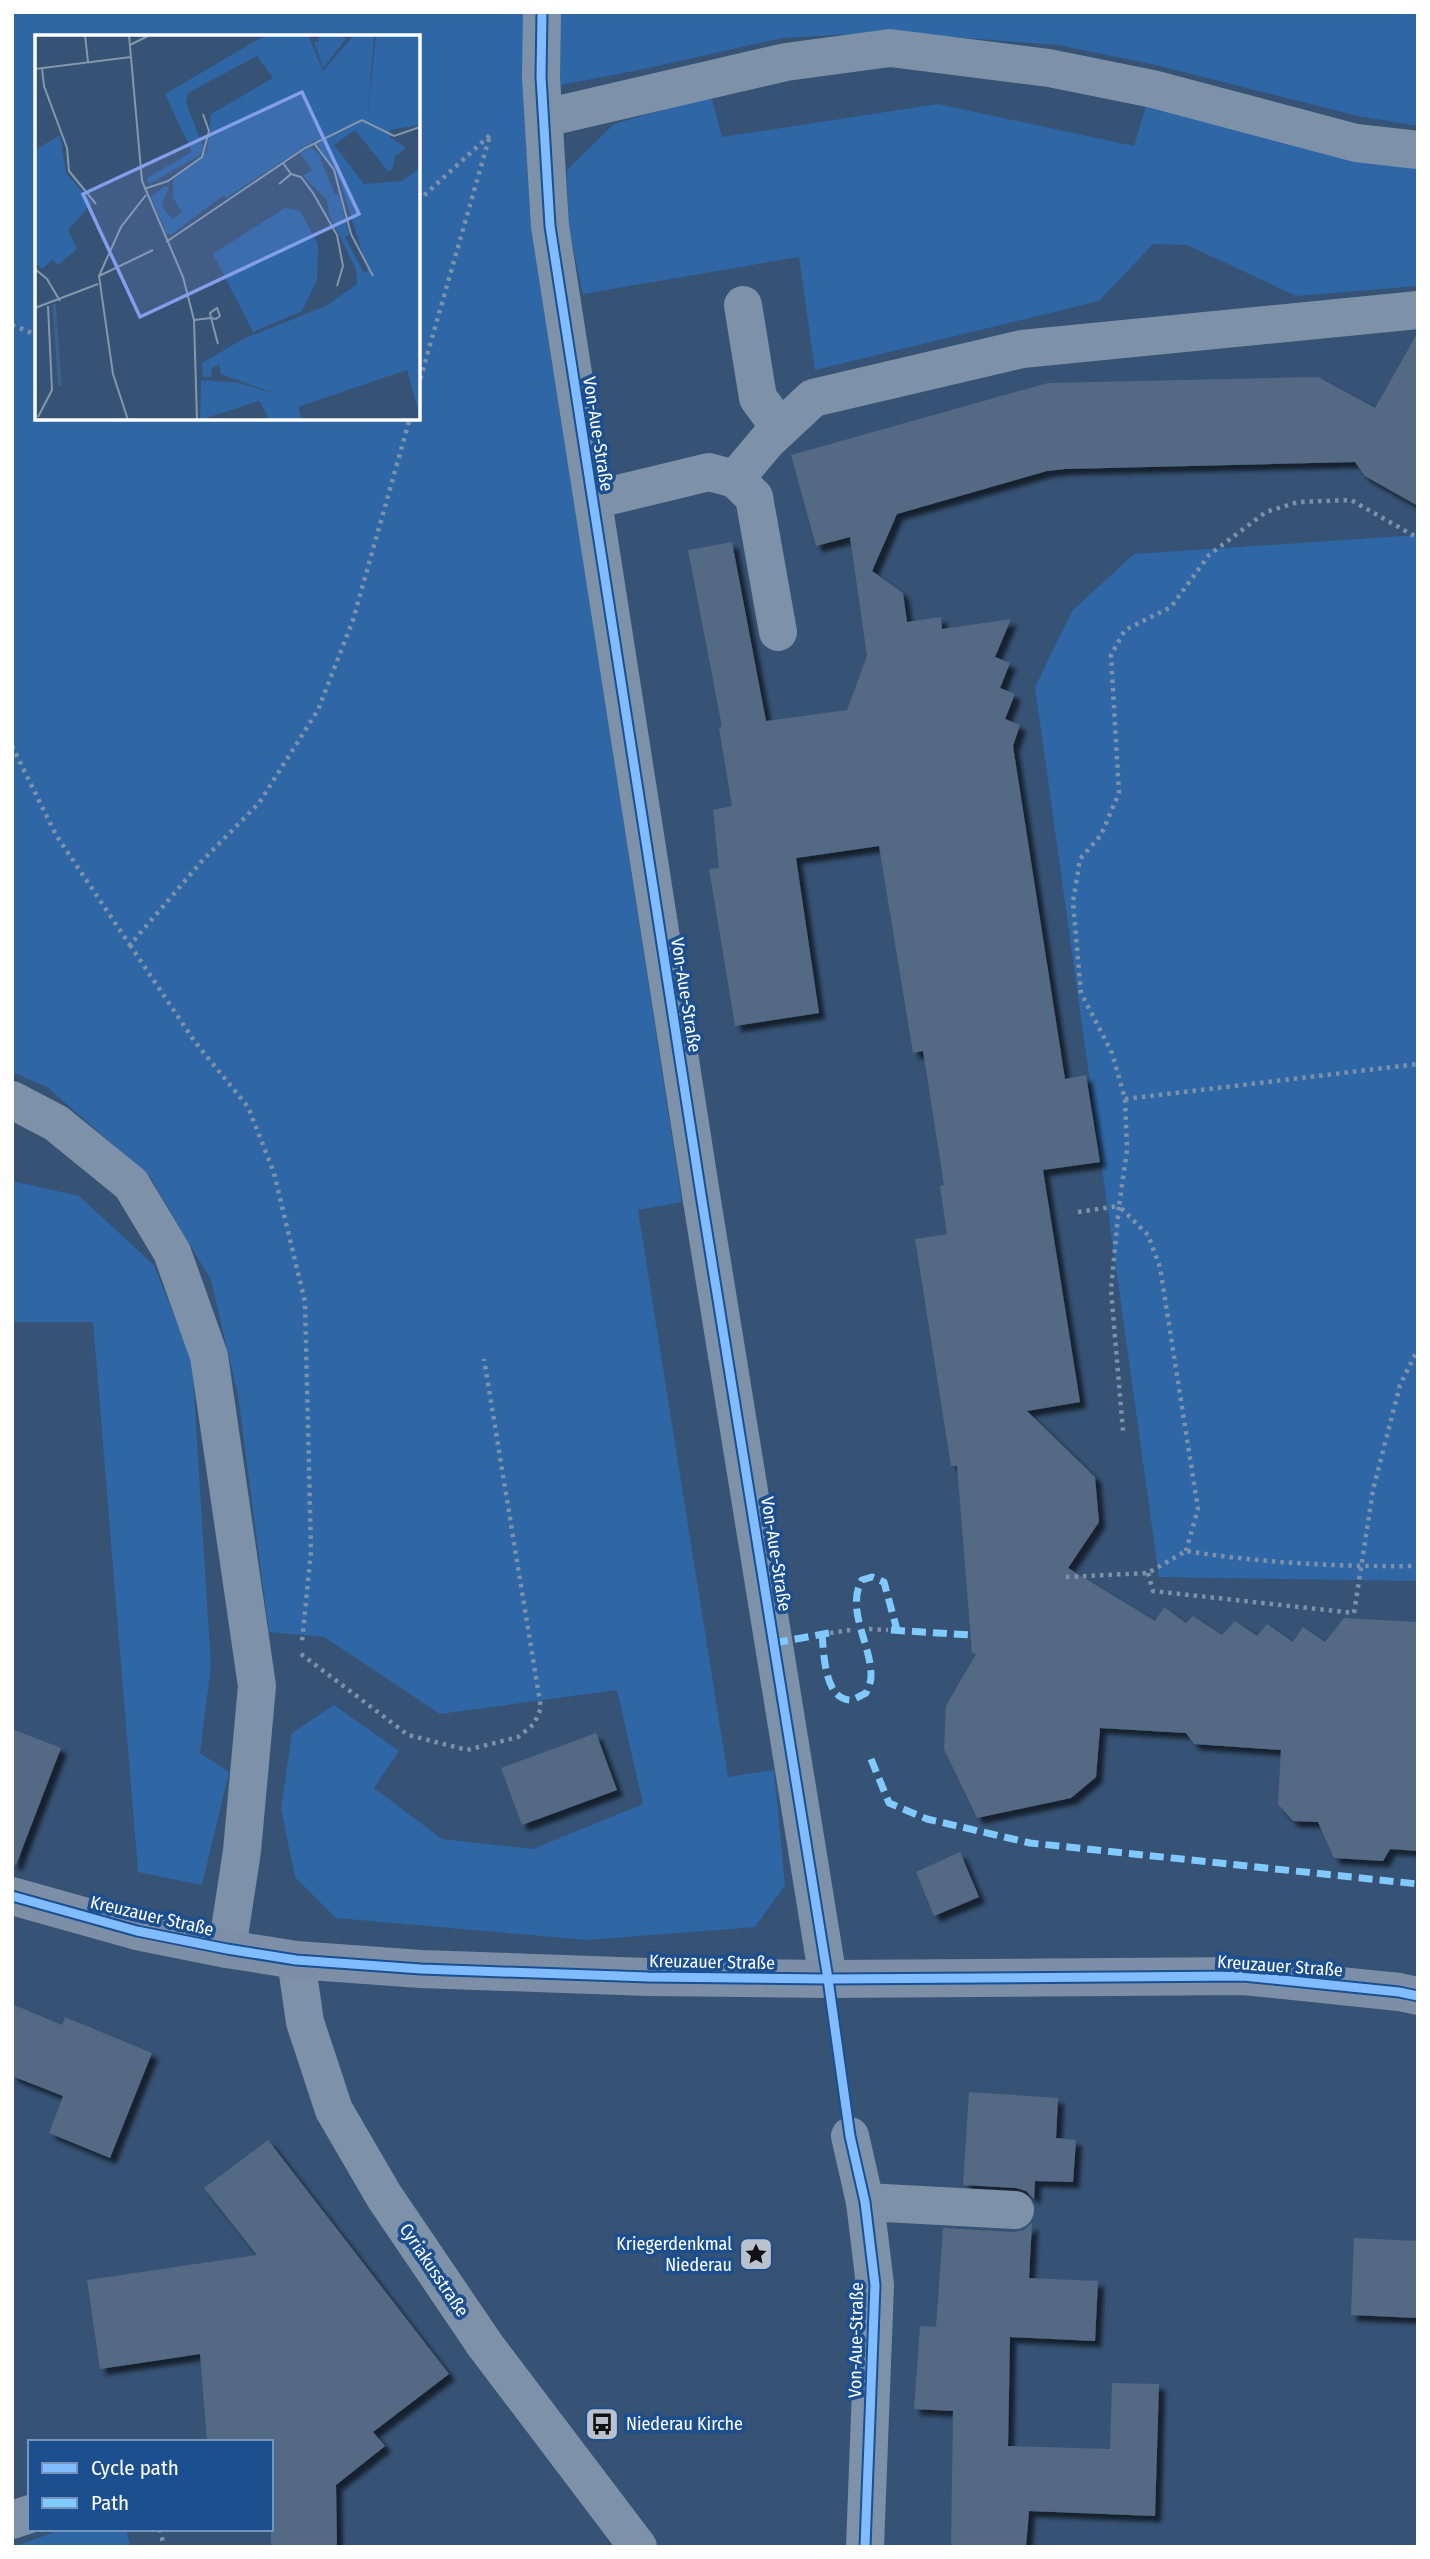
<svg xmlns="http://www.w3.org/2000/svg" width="1430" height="2559" font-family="'Fira Sans Condensed',sans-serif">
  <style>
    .green { fill: #2f66a5; fill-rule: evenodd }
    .building { fill: #526984; filter: url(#shadow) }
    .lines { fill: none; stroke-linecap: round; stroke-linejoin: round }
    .path { stroke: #7d92a8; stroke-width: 4.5; stroke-dasharray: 3.5 5; stroke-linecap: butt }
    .minor { stroke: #7d92a8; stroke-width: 38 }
    .major { stroke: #7d8ea7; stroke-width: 38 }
    .quiet { stroke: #80caff; stroke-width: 7; stroke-dasharray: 14 7; stroke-linecap: butt }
    .cycleway-casing { stroke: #1b4f8f; stroke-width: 13 }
    .cycleway { stroke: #80bcff; stroke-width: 9 }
    .labels { text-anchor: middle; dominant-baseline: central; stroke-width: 7; stroke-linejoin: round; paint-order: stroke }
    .street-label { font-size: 18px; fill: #fff; stroke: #1b4f8f }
    .poi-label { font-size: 18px; fill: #fff; stroke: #1b4f8f; text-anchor: end }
    .inset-river { fill: none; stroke: #3b618d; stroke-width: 3.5 }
    .inset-road { fill: none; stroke: #8697ac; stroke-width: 2 }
    .view { fill: #839eea; fill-opacity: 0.15; stroke: #839eea; stroke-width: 3.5 }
    .inset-edge { fill: none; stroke: #fff; stroke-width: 3.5 }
  </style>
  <defs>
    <filter id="shadow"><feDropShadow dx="6" dy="6" stdDeviation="2" flood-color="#0009"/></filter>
  </defs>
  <rect width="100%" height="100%" fill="#365274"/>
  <g class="green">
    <path d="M12,12H1418V126L1358,116L1156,65L1058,45L889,32L782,38L639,70L524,92L532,227L682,1202L638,1210L728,1777L774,1770L785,1885L755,1927L587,1940L336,1918L295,1877L281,1809L292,1733L334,1705L399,1751L374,1788L442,1839L533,1849L643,1804L617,1690L440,1714L324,1637L269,1632L238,1395L211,1280L150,1177L47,1087L12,1072ZM37,37H418V418H37Z"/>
    <polygon points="711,96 722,137 938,104 1134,146 1146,106 1418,169 1418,286 1296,296 1187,245 1153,244 1099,301 815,370 799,257 583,294 568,223 567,170 614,124"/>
    <polygon points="1418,535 1418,1581 1159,1577 1035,687 1072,611 1134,554"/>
    <polygon points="12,1181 79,1196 154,1265 192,1361 211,1666 200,1753 229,1772 202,1885 138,1872 93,1322 12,1322"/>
    <polygon points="64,2529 126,2529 130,2547 12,2547"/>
  </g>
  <g class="building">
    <polygon points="1418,332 1418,506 1365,476 1355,462 1065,469 1047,471 897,514 872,571 903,593 907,622 941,617 942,629 1011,619 995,657 1010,663 1000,688 1015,694 1005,719 1020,725 1013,746 1065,1079 1086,1075 1100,1162 1043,1170 1080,1402 1027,1411 1095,1477 1099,1522 1068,1568 1155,1621 1164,1607 1186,1623 1193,1616 1222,1635 1235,1621 1257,1636 1267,1624 1293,1642 1303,1627 1325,1642 1344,1618 1418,1622 1418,1851 1390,1849 1383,1861 1334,1858 1318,1822 1293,1821 1278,1804 1281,1750 1194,1744 1186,1733 1100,1728 1096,1777 1071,1798 977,1818 944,1749 946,1706 976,1654 972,1653 957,1466 951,1466 915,1239 947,1234 940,1186 944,1185 923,1051 913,1053 879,846 796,858 819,1013 735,1026 709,869 719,868 713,810 732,806 719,728 722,727 688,550 732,542 766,721 847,710 867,656 850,537 816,546 791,455 1048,383 1318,377 1375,408"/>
    <polygon points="12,1729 61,1748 16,1865 12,1864"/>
    <polygon points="596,1733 617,1790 522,1825 501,1768"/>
    <polygon points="960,1852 979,1897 934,1916 916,1872"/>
    <polygon points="12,2004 62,2025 65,2017 152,2053 110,2158 49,2133 63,2096 12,2076"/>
    <polygon points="969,2092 1058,2098 1056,2138 1076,2140 1073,2182 1035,2181 1034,2199 1026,2191 1016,2188 963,2185"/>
    <polygon points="268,2140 449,2374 373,2432 385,2446 336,2485 337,2547 271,2547 271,2442 207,2442 200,2354 100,2369 87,2280 257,2255 204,2188"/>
    <polygon points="1032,2223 1029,2278 1098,2281 1095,2341 1010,2337 1008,2446 1110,2449 1112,2383 1159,2384 1155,2516 1029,2511 1026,2547 951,2547 953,2411 914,2409 920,2326 936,2327 943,2228 1014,2232 1024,2230"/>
    <polygon points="1354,2238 1418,2241 1418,2318 1351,2315"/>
  </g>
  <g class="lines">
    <g class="path">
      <polyline points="418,201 490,135"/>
      <polyline points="12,325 37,335"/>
      <polyline points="418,387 490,135"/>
      <polyline points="12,746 56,835 130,945 201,862 259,803 318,710 353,620 410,418"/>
      <polyline points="130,945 195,1042 248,1107 274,1173 305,1302 311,1552 302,1642"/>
      <polyline points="1125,1099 1418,1064"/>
      <polyline points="1078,1212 1119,1206 1111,1290 1123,1431"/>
      <polyline points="1186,1551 1198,1509 1160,1267 1148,1235 1119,1206 1127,1150 1125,1099 1112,1053 1081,993 1073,902 1080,859 1101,835 1119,793 1111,655 1125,630 1171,607 1209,555 1266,512 1298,502 1351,500 1418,538"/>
      <polyline points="1148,1573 1153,1591 1354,1613 1373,1490 1400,1385 1418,1349"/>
      <path d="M1066,1577L1148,1573L1186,1551C1262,1563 1341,1567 1418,1566"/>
      <polyline points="869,1629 888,1630"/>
      <polyline points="830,1633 851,1630"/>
      <polyline points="301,1654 408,1735 467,1750 518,1737 534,1724 541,1708 484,1359"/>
      <polyline points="160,2529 164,2547"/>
    </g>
    <g class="minor">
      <polyline points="542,12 541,77 550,226 702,1201 828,1979"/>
      <polyline points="545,118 786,62 890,48 1049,68 1153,89 1356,143 1418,150"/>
      <polyline points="743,305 758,398 780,428"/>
      <polyline points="735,479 768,440 813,398 1022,349 1418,310"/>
      <polyline points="593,500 709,472 735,479 754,497 778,632"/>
      <polyline points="12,1100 56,1123 131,1184 172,1252 209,1356 257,1686 242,1851 227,1949"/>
      <polyline points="296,1960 305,2022 334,2110 384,2196 485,2345 638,2547"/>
      <polyline points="850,2136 865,2202 875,2285 865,2547"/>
      <polyline points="865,2202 1015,2210"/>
      <polyline points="12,2520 30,2514"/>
    </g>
    <polyline class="major" points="12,1896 137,1931 227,1949 296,1960 421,1969 648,1977 828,1979 1243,1976 1399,1992 1418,1996"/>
    <g class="quiet">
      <polyline points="891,1630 970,1635"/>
      <path d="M822,1634C824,1653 824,1700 851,1700C855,1699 862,1695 866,1693C868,1688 871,1682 871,1677C872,1645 845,1610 862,1580L872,1577L884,1582L897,1630"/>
      <polyline points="774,1643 829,1633"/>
      <polyline points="871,1759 889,1803 927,1819 1030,1843 1418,1884"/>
    </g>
    <g class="cycleway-casing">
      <g id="cycleway">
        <polyline points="542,12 541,77 550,226 702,1201 828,1979 850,2136 865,2202 875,2285 865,2547"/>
        <polyline points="12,1896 137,1931 227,1949 296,1960 421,1969 648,1977 828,1979 1243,1976 1399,1992 1418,1996"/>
      </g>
    </g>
    <use href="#cycleway" class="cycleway"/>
  </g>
  <defs>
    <g id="sight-square" transform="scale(1.75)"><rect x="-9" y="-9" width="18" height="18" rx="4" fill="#b9c2ce" stroke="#1b4f8f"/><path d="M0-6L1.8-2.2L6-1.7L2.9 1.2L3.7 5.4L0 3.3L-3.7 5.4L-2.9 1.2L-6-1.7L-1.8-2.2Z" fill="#111"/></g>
    <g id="bus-square" transform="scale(1.75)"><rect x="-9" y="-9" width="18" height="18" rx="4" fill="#b9c2ce" stroke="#1b4f8f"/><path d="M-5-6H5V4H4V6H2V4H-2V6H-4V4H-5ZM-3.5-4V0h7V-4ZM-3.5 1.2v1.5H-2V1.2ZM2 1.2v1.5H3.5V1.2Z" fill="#111"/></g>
  </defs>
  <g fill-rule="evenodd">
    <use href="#sight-square" x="756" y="2254"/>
    <use href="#bus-square" x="602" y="2424"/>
  </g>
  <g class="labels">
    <g class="street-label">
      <text transform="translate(598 434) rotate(81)">Von-Aue-Straße</text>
      <text transform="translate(686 995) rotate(81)">Von-Aue-Straße</text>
      <text transform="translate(776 1554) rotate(81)">Von-Aue-Straße</text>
      <text transform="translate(152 1916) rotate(13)">Kreuzauer Straße</text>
      <text transform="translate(712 1962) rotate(1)">Kreuzauer Straße</text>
      <text transform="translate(1280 1966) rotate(4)">Kreuzauer Straße</text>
      <text transform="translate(434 2270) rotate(56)">Cyriakusstraße</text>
      <text transform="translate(856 2340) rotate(-89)">Von-Aue-Straße</text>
    </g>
    <g class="poi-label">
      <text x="732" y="2244">Kriegerdenkmal<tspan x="732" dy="21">Niederau</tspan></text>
      <text x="626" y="2424" text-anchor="start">Niederau Kirche</text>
    </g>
  </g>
  <g transform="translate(35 35)">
    <rect width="385" height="385" fill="#365274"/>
    <path d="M231,0H273L288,36L319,0H339L333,77L341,0H385V90L355,95V102L371,113L360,121L357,135L353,136L320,95L299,110L329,149L367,146L385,133V382L372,335L263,372L267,385H235L224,366L165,385L166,345L204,348L244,360L186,339L184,329L177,333L176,342H168L167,328L208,304L291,271L322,249L321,234L294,180L292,165L268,141L277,135L265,118L275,112L287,122L285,124L300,159H304L314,200L310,202L329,238L333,236L306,149L280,105L191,163L189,160L137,199H132L116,162L130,151L134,153L127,168L130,176L138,184L147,177L138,163V145L172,117L176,79L238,43L222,21L153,58L151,68L168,111L165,120L114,149L112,143L157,117L130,59ZM284,0H309L310,5L288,33L279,6L284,7ZM25,100L31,138L57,168L33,195L42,214L23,230L18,224L7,234L0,228V115ZM250,173L265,176L283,209L282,245L267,276L218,297L178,219Z" fill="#2f66a5"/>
    <path class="inset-river" d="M19,269L25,351"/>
    <path class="inset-road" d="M50,0L53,27M94,0L107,146L148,242L159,285L162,385M95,10L115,0M7,33L9,51L32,113L34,136L61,169M0,34L96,22M279,108L299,135L316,199L338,241M256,139L266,142L278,158L302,200L308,231L302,251M244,149L256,139L248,128M109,154L133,146L167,122L174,96L168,79M131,207L270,113L327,85L359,101L385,92M0,234L12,244L25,266M64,241L118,215M0,273L63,249M159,285L176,283L181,284L185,281L182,273L175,278L176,283L183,309M3,382L17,355L13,271M93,385L78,339L64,241L86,192L111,160"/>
    <path class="view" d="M267,57L324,179L105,282L48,159Z"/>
    <rect width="385" height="385" class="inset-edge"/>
  </g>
  <rect width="1430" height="2559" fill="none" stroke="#ffffff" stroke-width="28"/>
  <rect x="28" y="2440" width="245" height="91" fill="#1b4f8f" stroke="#7695bc" stroke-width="2"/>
  <rect x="42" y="2463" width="35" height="10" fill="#80bcff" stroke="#7695bc" stroke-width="2"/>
  <text x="91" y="2475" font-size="21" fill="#ffffff">Cycle path</text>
  <rect x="42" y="2498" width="35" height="10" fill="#80caff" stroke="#7695bc" stroke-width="2"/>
  <text x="91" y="2510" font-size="21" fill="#ffffff">Path</text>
</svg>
